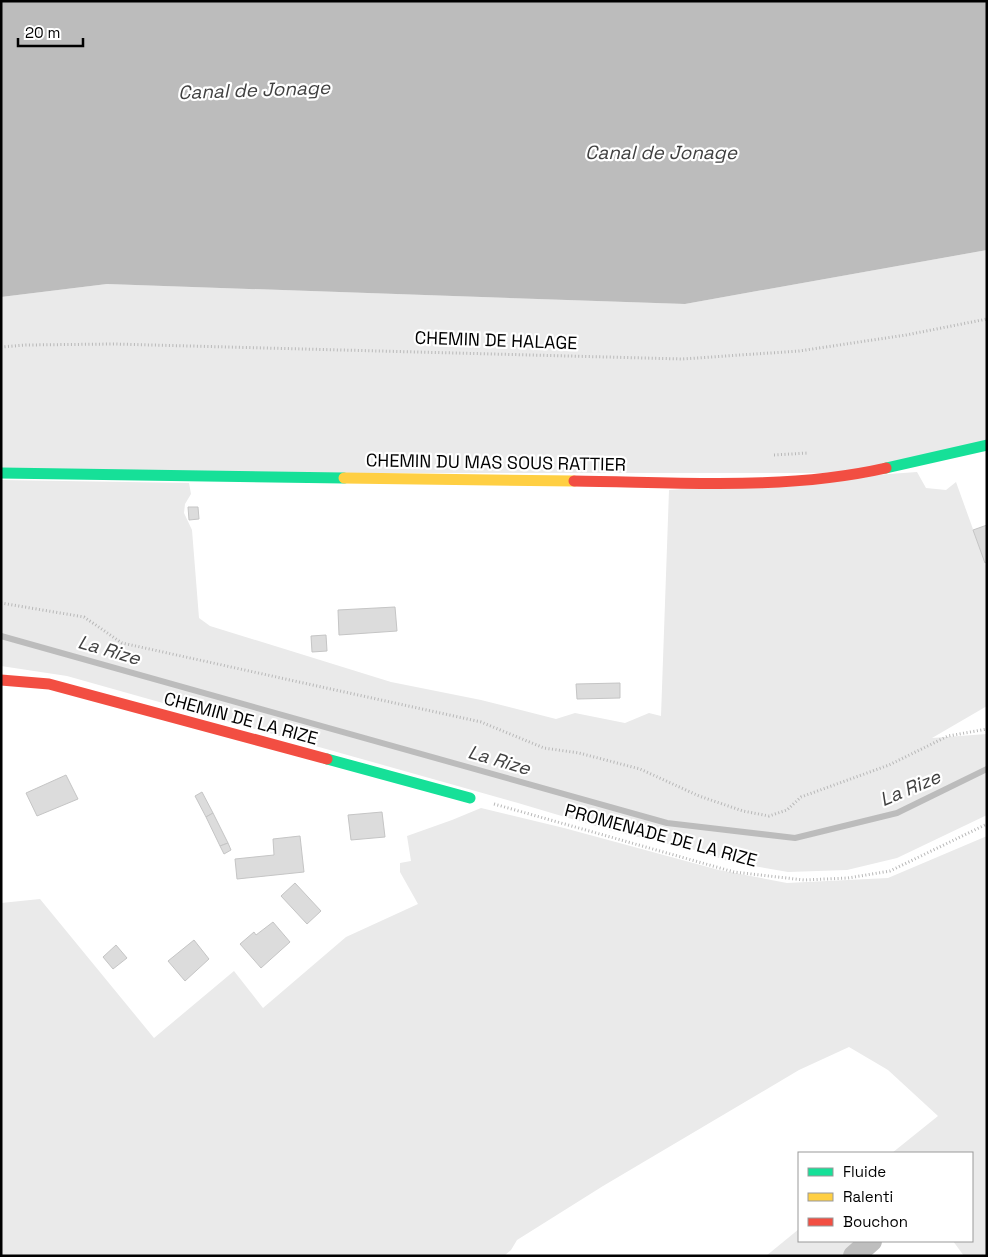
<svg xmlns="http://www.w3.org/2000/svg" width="988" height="1257" font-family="'Space Grotesk',sans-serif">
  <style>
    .green { fill: #eaeaea }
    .water { fill: #bcbcbc }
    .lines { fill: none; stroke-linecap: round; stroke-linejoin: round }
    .stream { stroke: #bcbcbc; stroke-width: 6 }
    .building { fill: #dcdcdc; stroke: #c5c5c5 }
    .path { stroke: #b8b8b8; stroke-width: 3; stroke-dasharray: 1 2.5; stroke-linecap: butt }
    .street { stroke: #bebebe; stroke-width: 22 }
    .fast { stroke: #16e098; stroke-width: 11 }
    .slow { stroke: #ffcf43; stroke-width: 11 }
    .jam { stroke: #f24e42; stroke-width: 11 }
    .labels { text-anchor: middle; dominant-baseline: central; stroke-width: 4.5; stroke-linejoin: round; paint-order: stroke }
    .street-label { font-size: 18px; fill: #000; stroke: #fff }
    .water-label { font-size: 19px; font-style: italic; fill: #404040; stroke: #fff }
  </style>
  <rect width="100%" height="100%" fill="#fff"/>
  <g class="green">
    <polygon points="987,250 987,445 865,473 1,473 1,297 107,284 685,304"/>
    <polygon points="917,472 926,488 946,490 956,482 987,568 987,706 932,738 987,734 987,815 897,858 847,870 788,872 730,862 699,851 612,831 518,803 67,676 1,666 1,480 189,483 191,494 185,504 184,513 192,530 199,618 210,626 391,682 481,700 556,719 575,713 625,723 649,713 661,716 669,490"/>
    <polygon points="481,808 564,828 719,870 787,883 888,878 987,836 987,1256 964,1256 953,1241 972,1241 972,1153 892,1153 938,1116 888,1070 849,1047 799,1070 603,1186 517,1240 511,1250 504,1256 1,1256 1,903 40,899 154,1038 234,971 263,1008 346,937 418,904 400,872 400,863 411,861 407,836 452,820"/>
    <polygon points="799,1229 799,1241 858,1241 842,1256 766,1256"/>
  </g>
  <polygon class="water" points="1,1 987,1 987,250 685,304 107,284 1,297"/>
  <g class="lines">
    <polyline class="stream" points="1,636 667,823 795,838 897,813 987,769"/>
  </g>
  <g class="building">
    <polygon points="188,507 198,507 199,519 189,520"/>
    <polygon points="987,525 987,562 985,563 973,530"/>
    <polygon points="395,607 397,631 339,635 338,610"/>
    <polygon points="326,635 327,651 312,652 311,636"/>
    <polygon points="620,683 620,698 577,699 576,684"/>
    <polygon points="66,775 78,799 37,816 26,793"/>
    <polygon points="202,792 213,813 206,817 195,796"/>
    <polygon points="382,812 385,837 351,840 348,815"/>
    <polygon points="213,813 228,843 220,846 206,817"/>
    <polygon points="300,836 304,872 237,879 235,859 274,855 273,839"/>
    <polygon points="228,843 231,850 224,854 220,846"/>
    <polygon points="295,883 321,911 307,924 281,896"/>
    <polygon points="273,922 290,942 261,968 240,944 254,932 256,935"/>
    <polygon points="194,940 209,959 185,981 168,961"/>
    <polygon points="116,945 127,958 113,969 103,957"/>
  </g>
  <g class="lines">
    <g class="path">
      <polyline points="1,347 26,345 114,344 682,359 799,351 906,335 987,319"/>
      <polyline points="774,455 808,453"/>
      <polyline points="1,603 84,617 122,643 481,722 544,748 579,753 640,769 699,796 743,811 769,816 787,810 801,797 889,765 948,736 987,729"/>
      <polyline points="494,804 734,872 804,880 848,878 890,871 987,824"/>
    </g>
    <polyline class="street" points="854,1256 871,1241"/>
    <g class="fast">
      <polyline points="886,468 987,445"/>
      <polyline points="1,473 344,478"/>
      <polyline points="327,759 470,798"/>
    </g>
    <polyline class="slow" points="344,478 574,481"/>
    <g class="jam">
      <path d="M574,481C677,482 784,491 886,468"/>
      <polyline points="1,680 49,684 327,759"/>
    </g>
  </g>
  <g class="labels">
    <g class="street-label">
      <text transform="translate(496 340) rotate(2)">CHEMIN DE HALAGE</text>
      <text transform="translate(496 462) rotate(1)">CHEMIN DU MAS SOUS RATTIER</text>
      <text transform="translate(241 718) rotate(15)">CHEMIN DE LA RIZE</text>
      <text transform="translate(661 835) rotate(15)">PROMENADE DE LA RIZE</text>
    </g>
    <g class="water-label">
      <text transform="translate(254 90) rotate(-2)">Canal de Jonage</text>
      <text x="661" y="152">Canal de Jonage</text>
      <text transform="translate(109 650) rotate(16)">La Rize</text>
      <text transform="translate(499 760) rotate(16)">La Rize</text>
      <text transform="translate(910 788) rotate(-23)">La Rize</text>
    </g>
  </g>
  <rect width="988" height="1257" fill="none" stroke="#000000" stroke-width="5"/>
  <rect x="798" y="1152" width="175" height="90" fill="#ffffff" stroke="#999999"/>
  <rect x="808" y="1168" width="25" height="8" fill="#16e098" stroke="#999999"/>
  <text x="843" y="1177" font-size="15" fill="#000000">Fluide</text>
  <rect x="808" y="1193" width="25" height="8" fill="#ffcf43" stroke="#999999"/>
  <text x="843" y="1202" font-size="15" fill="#000000">Ralenti</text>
  <rect x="808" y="1218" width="25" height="8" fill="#f24e42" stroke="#999999"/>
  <text x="843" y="1227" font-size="15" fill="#000000">Bouchon</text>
  <path d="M18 38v8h65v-8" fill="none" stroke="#000000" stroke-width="2.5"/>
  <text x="25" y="38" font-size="15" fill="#000000" stroke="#ffffff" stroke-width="4" paint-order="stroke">20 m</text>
</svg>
